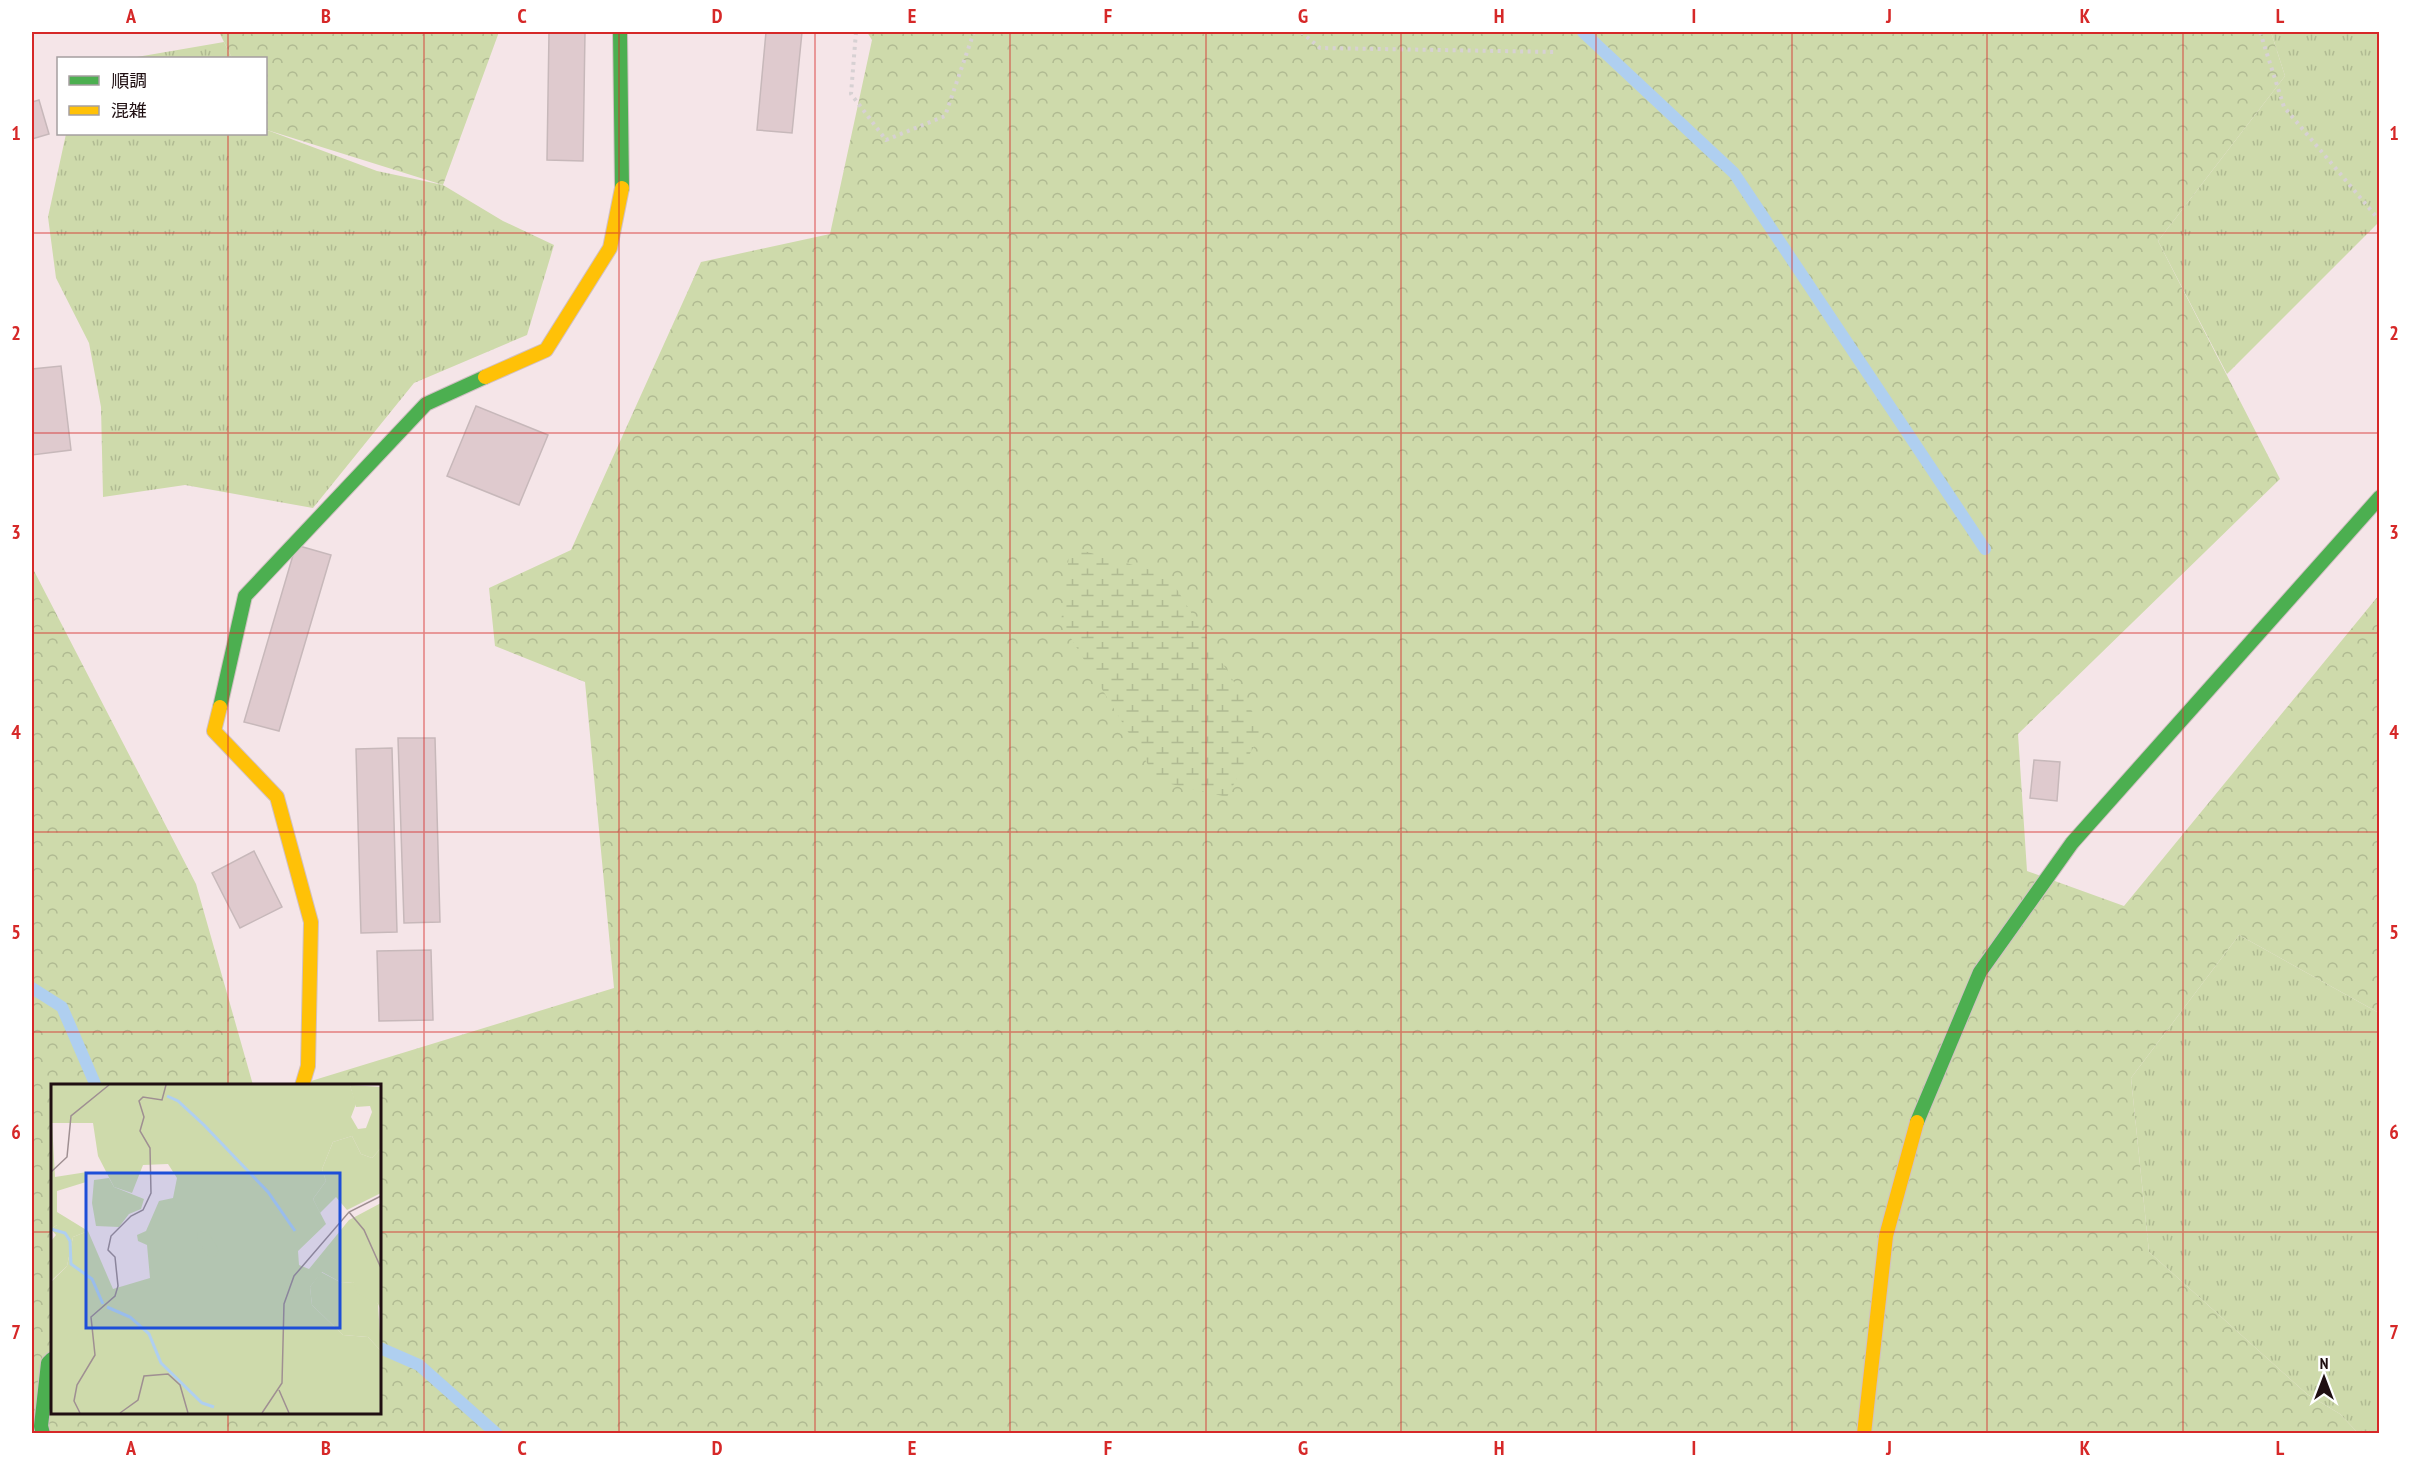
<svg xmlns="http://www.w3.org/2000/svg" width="2411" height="1465" font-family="'PT Sans Narrow','Noto Sans JP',sans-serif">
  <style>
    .grass { fill: url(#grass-tufts) }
    .forest { fill: url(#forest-crowns) }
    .wetland { fill: url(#wetland-marsh) }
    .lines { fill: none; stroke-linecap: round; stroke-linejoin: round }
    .stream { stroke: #afcff0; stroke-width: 12 }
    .building { fill: #dfcace; stroke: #c7b8ba; stroke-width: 1.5 }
    .fast-casing { stroke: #d1c0c3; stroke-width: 16 }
    .slow-casing { stroke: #d1c0c3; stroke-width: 16 }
    .path { stroke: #d7d1d3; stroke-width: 4; stroke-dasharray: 3 4.5; stroke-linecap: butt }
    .fast { stroke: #4caf50; stroke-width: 14 }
    .slow { stroke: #ffc107; stroke-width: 14 }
    .grid { fill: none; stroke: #d62828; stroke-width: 1.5; stroke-opacity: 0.55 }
    .inset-river { fill: none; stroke: #afcff0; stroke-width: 3 }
    .inset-road { fill: none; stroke: #9f8f92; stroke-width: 1.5 }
    .view { fill: #1d4ed8; fill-opacity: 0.15; stroke: #1d4ed8; stroke-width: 3 }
    .inset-edge { fill: none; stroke: #1f0f12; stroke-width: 3 }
    .neatline { fill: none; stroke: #d62828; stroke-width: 2 }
    .grid-label { font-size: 20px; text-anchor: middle; font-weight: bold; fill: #d62828 }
  </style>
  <defs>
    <pattern id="grass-tufts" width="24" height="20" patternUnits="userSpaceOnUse" patternTransform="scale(1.5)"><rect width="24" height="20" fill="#cedaab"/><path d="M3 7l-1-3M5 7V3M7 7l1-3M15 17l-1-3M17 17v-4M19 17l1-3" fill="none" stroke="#b0ba92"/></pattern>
    <pattern id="forest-crowns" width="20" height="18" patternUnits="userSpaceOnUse" patternTransform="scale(1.5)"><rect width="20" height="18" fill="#cedaab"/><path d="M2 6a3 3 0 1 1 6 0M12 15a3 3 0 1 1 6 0" fill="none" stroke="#b0ba92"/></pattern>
    <pattern id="wetland-marsh" width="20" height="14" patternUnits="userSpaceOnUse" patternTransform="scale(1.5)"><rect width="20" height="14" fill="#cedaab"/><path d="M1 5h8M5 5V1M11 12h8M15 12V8" fill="none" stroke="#b0ba92"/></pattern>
  </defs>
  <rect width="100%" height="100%" fill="#f5e5e8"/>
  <g class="grass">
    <polygon points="2271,32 2379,32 2379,226 2377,224 2227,374 2158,241 2285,76"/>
    <polygon points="224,42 232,58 131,58"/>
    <polygon points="266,127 267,130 377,171 443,185 503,221 554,245 527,335 414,383 313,508 185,485 103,497 101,407 89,343 56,278 48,217 66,134 266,134"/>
    <polygon points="2239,935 2379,1013 2379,1433 2358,1433 2340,1414 2307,1394 2149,1252 2131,1078"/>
  </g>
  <g class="forest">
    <polygon points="219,32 499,32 443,185 267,130 266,58 232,58"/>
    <polygon points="867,32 2271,32 2285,76 2158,241 2280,479 2018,734 2027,871 2124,906 2379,595 2379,1013 2239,935 2131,1078 2149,1252 2307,1394 2340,1414 2358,1433 32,1433 32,567 196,884 253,1085 52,1086 52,1412 380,1412 380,1086 298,1085 614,988 585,682 495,646 489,588 571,550 701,262 830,234 872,40"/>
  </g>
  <polygon class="wetland" points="1070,547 1168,575 1263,729 1227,797 1158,781 1061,622"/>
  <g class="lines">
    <g class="stream">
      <polyline points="1583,32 1734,173 1985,549"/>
      <polyline points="32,988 62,1007 96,1086"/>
      <polyline points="380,1348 419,1365 497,1434"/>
    </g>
  </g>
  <g class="building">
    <polygon points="549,32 585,32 583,161 547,160"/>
    <polygon points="766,32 802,32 792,133 757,130"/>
    <polygon points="39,100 49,134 32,139 32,102"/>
    <polygon points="61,366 71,450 32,455 32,369"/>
    <polygon points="476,406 548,435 519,505 447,476"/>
    <polygon points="296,545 331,555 279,731 244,722"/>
    <polygon points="398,738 435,738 440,922 404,923"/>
    <polygon points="392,748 397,932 361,933 356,749"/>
    <polygon points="2034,760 2060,762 2057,801 2030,798"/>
    <polygon points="254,851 282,907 240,928 212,873"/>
    <polygon points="431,950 433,1020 379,1021 377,951"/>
  </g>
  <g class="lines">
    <g class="fast-casing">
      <g id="fast">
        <polyline points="620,32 622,188"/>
        <polyline points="220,707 245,596 426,404 485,377"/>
        <polyline points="1917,1122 1980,972 2072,843 2380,497"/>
        <polyline points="43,1434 41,1426 48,1363 52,1359"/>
      </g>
    </g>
    <g class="slow-casing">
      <g id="slow">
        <polyline points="485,377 546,350 610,248 622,188"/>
        <polyline points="220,707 214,731 277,797 311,922 308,1066 302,1086"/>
        <polyline points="1864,1434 1886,1236 1917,1122"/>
      </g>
    </g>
    <g class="path">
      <polyline points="856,32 851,94 886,140 945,116 974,32"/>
      <polyline points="1301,32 1320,48 1557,52"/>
      <polyline points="2260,32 2284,107 2380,221"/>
    </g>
    <use href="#fast" class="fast"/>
    <use href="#slow" class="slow"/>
  </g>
  <path class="grid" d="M228,32V58M424,32V1434M619,32V1434M815,32V1434M1010,32V1434M1206,32V1434M1401,32V1434M1596,32V1434M1792,32V1434M1987,32V1434M2183,32V1434M228,134V1086M32,233H2380M32,433H2380M32,633H2380M32,832H2380M32,1032H2380M32,1232H52M380,1232H2380M228,1412V1434"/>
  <g transform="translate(51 1084)">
    <rect width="330" height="330" fill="#f5e5e8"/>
    <path d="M299,1L330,3V28H321L319,22L305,23ZM301,52L310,70L321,74L330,64V109L296,126L285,113L269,129L262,115L275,97L271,85L282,58ZM58,94L63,103L93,115L90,125L78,130L68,143L45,142L41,119L43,96ZM6,128L37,147L22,153L16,182L0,197V157L5,151L0,145L6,141ZM270,188L291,199L302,198L327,220L330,267L317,253L292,251L261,221L259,203Z" fill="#cedaab"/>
    <path d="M0,1H299L305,20L300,33L307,45L315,44L321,28H330V64L321,74L310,70L301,52L282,58L271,85L275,97L262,115L275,140L247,167L248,181L258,185L298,136L330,119V226L327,220L307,210L302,198L291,199L271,188L259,203L261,221L292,251L317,253L330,267V329H0V198L16,182L22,153L37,147L62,205L99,194L96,161L87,157L86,151L95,147L108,117L122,114L126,94L117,80L92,81L81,109L63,103L47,72L42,39H1L4,93L36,88L35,98L6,107V141L0,145Z" fill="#cedaab"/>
    <path d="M147,147L158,150L168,166L164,173L157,172L146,155Z" fill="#cedaab"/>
    <path class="inset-river" d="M116,12L127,17L153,41L217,108L244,147M0,145L14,149L19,157L20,180L41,195L52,220M56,223L79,233L98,250L110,279L151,319L163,323"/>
    <path class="inset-road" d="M0,88L16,73L20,32L58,1M298,128L313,146L330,184M228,306L238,329M29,329L23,317L26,301L44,271L40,233L64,212L67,202L64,173L57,166L60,152L80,132L92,126L100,109L99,64L89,47L93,33L88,17L92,13L111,16L115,1M69,329L87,316L93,292L117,290L129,301L137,329M211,329L231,299L233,220L243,192L298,128L330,112"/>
    <path class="view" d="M35,89H289V244H35Z"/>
    <rect width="330" height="330" class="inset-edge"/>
  </g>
  <rect width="2411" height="1465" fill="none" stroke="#ffffff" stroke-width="66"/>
  <rect x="57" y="57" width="210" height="78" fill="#ffffff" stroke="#a59fa0" stroke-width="1.5"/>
  <rect x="69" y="76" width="30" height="9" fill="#4caf50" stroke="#a59fa0" stroke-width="1.5"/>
  <text x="111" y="87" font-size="18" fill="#1f0f12">順調</text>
  <rect x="69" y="106" width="30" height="9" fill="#ffc107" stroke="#a59fa0" stroke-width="1.5"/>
  <text x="111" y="117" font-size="18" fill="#1f0f12">混雑</text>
  <g transform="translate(2324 1378)" stroke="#ffffff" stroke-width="4.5" paint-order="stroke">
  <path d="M0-4.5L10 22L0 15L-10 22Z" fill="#1f0f12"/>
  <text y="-9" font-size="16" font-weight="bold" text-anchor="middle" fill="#1f0f12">N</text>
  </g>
  <rect x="33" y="33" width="2345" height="1399" class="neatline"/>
  <g class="grid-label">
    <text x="131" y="23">A</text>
    <text x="326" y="23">B</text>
    <text x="522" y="23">C</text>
    <text x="717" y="23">D</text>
    <text x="912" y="23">E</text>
    <text x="1108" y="23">F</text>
    <text x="1303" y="23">G</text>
    <text x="1499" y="23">H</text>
    <text x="1694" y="23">I</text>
    <text x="1889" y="23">J</text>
    <text x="2085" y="23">K</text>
    <text x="2280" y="23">L</text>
    <text x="16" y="140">1</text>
    <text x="2394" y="140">1</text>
    <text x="16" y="340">2</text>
    <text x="2394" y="340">2</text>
    <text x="16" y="539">3</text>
    <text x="2394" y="539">3</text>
    <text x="16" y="739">4</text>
    <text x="2394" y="739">4</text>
    <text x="16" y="939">5</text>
    <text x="2394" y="939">5</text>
    <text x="16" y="1139">6</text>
    <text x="2394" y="1139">6</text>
    <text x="16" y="1339">7</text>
    <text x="2394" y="1339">7</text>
    <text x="131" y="1455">A</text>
    <text x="326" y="1455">B</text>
    <text x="522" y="1455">C</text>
    <text x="717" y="1455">D</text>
    <text x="912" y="1455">E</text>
    <text x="1108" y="1455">F</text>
    <text x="1303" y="1455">G</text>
    <text x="1499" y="1455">H</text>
    <text x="1694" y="1455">I</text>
    <text x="1889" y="1455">J</text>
    <text x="2085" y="1455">K</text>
    <text x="2280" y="1455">L</text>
  </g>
</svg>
